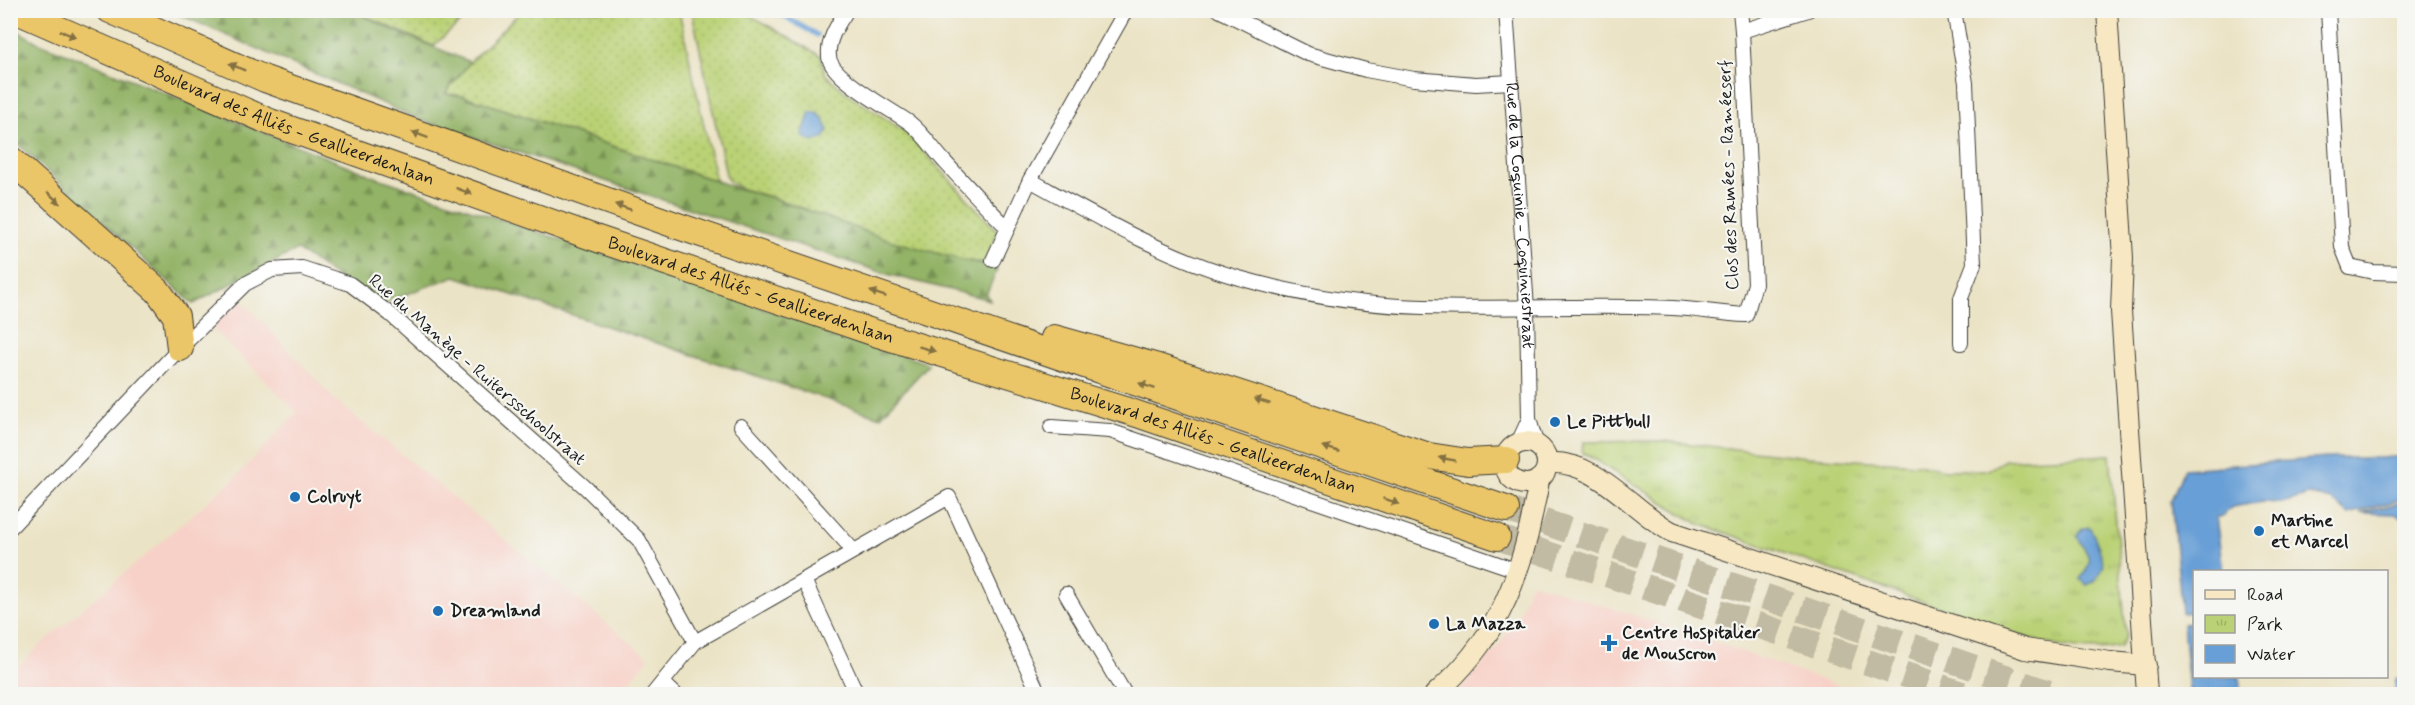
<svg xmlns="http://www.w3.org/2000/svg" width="2415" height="705" font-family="Mynerve,sans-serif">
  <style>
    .built { fill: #f7d1c8 }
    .grass { fill: url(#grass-dots); stroke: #6b7648; stroke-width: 1.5 }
    .forest { fill: url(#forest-firs); stroke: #586841; stroke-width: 1.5 }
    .park { fill: url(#park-tufts); stroke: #6b7648; stroke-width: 1.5 }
    .water { fill: #689fd6; stroke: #425e79; stroke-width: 1.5 }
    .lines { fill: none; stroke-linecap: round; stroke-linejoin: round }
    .stream { stroke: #689fd6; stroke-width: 5 }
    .highway-tunnel { stroke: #c2bba3; stroke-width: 26; stroke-dasharray: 26 13; stroke-linecap: butt }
    .lane-casing { stroke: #3b3a35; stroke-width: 10 }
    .street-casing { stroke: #3b3a35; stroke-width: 16 }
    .secondary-casing { stroke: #3b3a35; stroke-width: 22 }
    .highway-casing { stroke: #3b3a35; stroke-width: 28 }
    .lane { stroke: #fff; stroke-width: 7 }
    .street { stroke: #fff; stroke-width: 14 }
    .secondary { stroke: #f7e8c3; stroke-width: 20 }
    .highway { stroke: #ebc669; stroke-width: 26 }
    .oneway { fill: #847142 }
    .poi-dot { fill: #1f6fb2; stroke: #f6f6f2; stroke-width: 2 }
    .labels { text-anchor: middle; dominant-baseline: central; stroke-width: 4.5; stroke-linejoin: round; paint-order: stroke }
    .street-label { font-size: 18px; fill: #1c1c1c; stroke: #f6f6f2 }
    .poi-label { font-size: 18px; font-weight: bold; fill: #1c1c1c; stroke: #f6f6f2; text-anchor: start }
  </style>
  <defs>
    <pattern id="grass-dots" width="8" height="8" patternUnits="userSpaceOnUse" patternTransform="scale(1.5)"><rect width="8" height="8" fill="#bad175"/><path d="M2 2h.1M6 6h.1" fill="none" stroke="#9fb365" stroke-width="1.8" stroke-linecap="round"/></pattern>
    <pattern id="forest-firs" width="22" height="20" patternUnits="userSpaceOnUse" patternTransform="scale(1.5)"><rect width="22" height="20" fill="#93b366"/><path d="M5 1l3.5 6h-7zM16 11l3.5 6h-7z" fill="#779153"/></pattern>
    <pattern id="park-tufts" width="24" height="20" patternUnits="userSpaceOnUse" patternTransform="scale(1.5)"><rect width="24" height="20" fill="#bad175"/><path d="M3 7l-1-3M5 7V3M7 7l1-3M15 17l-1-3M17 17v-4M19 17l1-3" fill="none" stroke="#9fb365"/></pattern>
  </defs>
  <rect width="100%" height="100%" fill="#f6f6f2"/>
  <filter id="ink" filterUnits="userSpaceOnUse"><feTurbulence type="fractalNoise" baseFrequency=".0167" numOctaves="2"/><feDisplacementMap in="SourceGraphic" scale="12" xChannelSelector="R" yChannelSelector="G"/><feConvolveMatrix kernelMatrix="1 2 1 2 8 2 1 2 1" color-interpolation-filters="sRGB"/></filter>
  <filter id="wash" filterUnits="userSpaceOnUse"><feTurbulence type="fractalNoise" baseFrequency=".008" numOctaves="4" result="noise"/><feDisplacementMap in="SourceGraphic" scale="24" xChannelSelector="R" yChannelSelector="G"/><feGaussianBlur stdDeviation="1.35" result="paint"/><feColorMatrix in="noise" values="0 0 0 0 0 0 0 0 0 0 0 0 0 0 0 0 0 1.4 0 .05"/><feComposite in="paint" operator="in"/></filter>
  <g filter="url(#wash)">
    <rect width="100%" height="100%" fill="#ebe3c5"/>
    <g class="built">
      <polygon points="235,293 334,399 649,658 620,694 11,694 10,676 36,649 234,479 297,412 206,322"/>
      <polygon points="1531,582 1704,638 1861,694 1456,694 1498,647 1521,608"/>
    </g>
    <g class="grass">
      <polygon points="354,11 473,11 433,46"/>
      <polygon points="521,11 679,11 716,181 464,96 444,94 470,62"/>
      <path d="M692,11H743L821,56L825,74L844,91L907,133L998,232L984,263C916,256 846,224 782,201C763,193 742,193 727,179Z"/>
    </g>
    <g class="forest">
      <polygon points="171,11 354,11 391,29 470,62 445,94 464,96 737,188 776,199 889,240 966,261 984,263 997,270 986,295 990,300 887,274 421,120"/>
      <polygon points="10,27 37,42 378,178 929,364 880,417 455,276 378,305 297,250 193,304 11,138"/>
    </g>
    <path class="park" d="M1664,441L1807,457L1917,464L1945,470H1988L2005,460L2110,455L2126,635L2120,647C2089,654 2059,647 2030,639L1697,523L1582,452L1583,442Z"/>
    <g class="water">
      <path d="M810,112C821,112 825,120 828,130L825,137L813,142L802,136Z"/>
      <polygon points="2404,456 2404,499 2349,514 2332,500 2309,495 2282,503 2263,502 2232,507 2227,511 2224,516 2216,517 2223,571 2194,572 2194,612 2182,613 2171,500 2184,469 2326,458 2380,458"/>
      <polygon points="2404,502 2404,520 2395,514 2361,513"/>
      <path d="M2089,527C2094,531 2102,557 2104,565L2095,581L2087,585L2080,579C2096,559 2088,556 2077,536L2082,529Z"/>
      <polygon points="2194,623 2194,676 2240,677 2242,694 2197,694 2189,689 2183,624"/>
      <polygon points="2404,674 2404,694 2395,693 2396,679"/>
    </g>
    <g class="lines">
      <polyline class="stream" points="773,10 817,35"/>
    </g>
  </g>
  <g filter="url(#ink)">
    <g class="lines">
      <g class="highway-tunnel">
        <polyline points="1506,509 2052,694"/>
        <polyline points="1497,537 1962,694"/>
      </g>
      <g class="lane-casing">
        <polyline id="lane" points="1761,694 1773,692 1783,694"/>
      </g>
      <g class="street-casing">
        <g id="street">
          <path d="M847,10C838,24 827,40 829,57C831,78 892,110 910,123C923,133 933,149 944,161C965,184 985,206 1008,228"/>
          <polyline points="1219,10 1308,54 1366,70 1414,79 1476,84 1511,82"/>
          <path id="s1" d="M1506,10L1527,308L1529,419L1537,446"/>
          <polyline points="1740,10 1742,31 1808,10"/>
          <polyline points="1954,10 1966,83 1974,264 1961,298 1961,343"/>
          <polyline points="2328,10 2342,247 2350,267 2373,272 2404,273"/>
          <path d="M1030,180C1097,217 1165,257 1239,278C1299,295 1361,305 1423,307C1506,310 1590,304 1673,308C1698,309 1721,314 1746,315L1755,284L1742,31"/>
          <polyline points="993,260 1030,180 1126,10"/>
          <polyline points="741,426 853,550"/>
          <polyline points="1051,427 1110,431 1519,571"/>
          <polyline points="1517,445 1529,419"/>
          <polyline points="10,528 180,348 245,284 272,270 302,268 350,284 390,314 586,488 639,540 695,642"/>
          <polyline points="804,580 857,694"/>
          <polyline points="1066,594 1125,694"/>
          <polyline points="663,683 675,694"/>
          <polyline points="653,694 695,642 949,497 1039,694"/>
        </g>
      </g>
      <g class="secondary-casing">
        <g id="secondary">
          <polyline points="2107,10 2123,258 2121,311 2147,694"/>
          <circle cx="1526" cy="463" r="21"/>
          <path d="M1547,463C1597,459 1631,510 1672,532L2025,649L2110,662L2146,665"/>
          <path d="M1435,694C1493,644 1519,584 1533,511C1535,500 1538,491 1539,479"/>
        </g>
      </g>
      <g class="highway-casing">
        <g id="highway">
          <path id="s2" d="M15,10L270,122L592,237L875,333L1134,413L1497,537"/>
          <polyline points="110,10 265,79 678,226 1506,509"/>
          <polyline points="10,159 158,291 176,316 180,348"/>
          <polyline points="1054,338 1158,367 1429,456 1468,462 1506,460"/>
        </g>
      </g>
      <use href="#lane" class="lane"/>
      <use href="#street" class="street"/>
      <use href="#secondary" class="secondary"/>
      <use href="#highway" class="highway"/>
    </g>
    <defs><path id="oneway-solid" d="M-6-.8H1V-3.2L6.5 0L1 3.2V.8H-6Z" transform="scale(1.5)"/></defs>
    <g class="oneway">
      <use href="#oneway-solid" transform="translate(68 34) rotate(23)"/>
      <use href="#oneway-solid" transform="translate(237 67) rotate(-156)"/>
      <use href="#oneway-solid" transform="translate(420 135) rotate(-160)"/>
      <use href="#oneway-solid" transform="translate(464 191) rotate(20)"/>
      <use href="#oneway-solid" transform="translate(54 198) rotate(42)"/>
      <use href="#oneway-solid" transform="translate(623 207) rotate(-161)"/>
      <use href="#oneway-solid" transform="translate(878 294) rotate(-161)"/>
      <use href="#oneway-solid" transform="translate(927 349) rotate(17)"/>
      <use href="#oneway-solid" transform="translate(1147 386) rotate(-161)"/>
      <use href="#oneway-solid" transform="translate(1262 401) rotate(-162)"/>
      <use href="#oneway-solid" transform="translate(1331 449) rotate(-161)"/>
      <use href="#oneway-solid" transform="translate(1447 459) rotate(-170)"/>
      <use href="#oneway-solid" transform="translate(1391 501) rotate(19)"/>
    </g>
  </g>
  <g class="poi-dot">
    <circle cx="1555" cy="422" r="6"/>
    <circle cx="295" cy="497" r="6"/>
    <circle cx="2259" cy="531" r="6"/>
    <circle cx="438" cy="611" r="6"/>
    <circle cx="1434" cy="624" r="6"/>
    <path d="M1606 634h6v6h6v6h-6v6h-6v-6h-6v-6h6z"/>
  </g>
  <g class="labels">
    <g class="street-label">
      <text stroke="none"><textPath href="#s2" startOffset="302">Boulevard des Alliés - Geallieerdenlaan</textPath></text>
      <text transform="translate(1729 175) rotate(-92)">Clos des Ramées - Raméeserf</text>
      <text stroke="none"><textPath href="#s1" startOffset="206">Rue de la Coquinie - Coquiniestraat</textPath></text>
      <text stroke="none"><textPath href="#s2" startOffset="788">Boulevard des Alliés - Geallieerdenlaan</textPath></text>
      <text transform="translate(477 370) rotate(41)">Rue du Manège - Ruitersschoolstraat</text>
      <text stroke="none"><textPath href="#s2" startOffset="1274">Boulevard des Alliés - Geallieerdenlaan</textPath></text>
    </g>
    <g class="poi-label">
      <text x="1567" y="422">Le Pittbull</text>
      <text x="307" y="497">Colruyt</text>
      <text x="2271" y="521">Martine<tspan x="2271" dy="21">et Marcel</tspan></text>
      <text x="450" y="611">Dreamland</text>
      <text x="1446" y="624">La Mazza</text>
      <text x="1622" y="633">Centre Hospitalier<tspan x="1622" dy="21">de Mouscron</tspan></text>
    </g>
  </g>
  <rect width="2415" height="705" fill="none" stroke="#f6f6f2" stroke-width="36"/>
  <rect x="2193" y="570" width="195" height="108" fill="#f6f6f2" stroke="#9f9f9c" stroke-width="1.5"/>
  <rect x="2205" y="590" width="30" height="9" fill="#f7e8c3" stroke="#9f9f9c" stroke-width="1.5"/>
  <text x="2247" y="600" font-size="18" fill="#1c1c1c">Road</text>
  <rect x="2205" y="615" width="30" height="18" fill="url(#park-tufts)" stroke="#9f9f9c" stroke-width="1.5"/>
  <text x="2247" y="630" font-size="18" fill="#1c1c1c">Park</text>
  <rect x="2205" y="645" width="30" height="18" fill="#689fd6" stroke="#9f9f9c" stroke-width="1.5"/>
  <text x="2247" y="660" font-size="18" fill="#1c1c1c">Water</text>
</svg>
